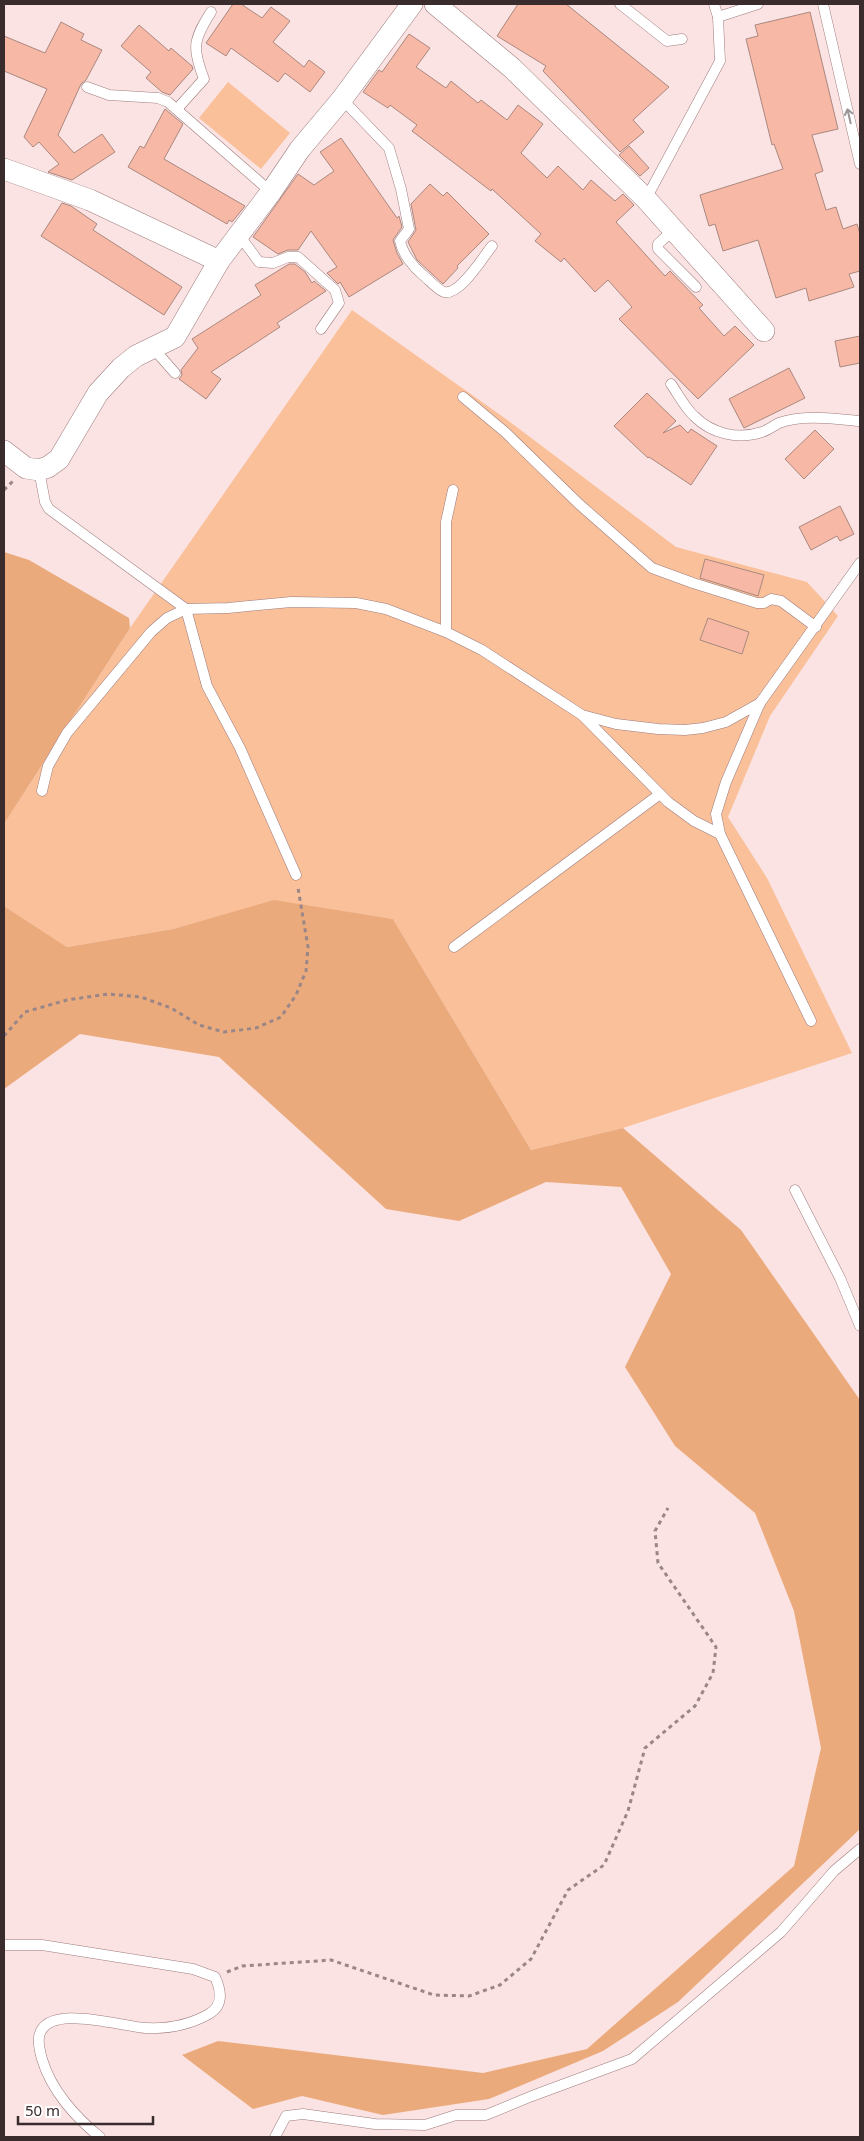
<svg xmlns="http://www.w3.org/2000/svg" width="864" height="2141" font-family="'Noto Sans',sans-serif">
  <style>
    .green { fill: #f9c099 }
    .forest { fill: #ebaa7c }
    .building { fill: #f8b8a6; stroke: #aa887f }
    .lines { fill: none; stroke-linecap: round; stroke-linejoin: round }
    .service-casing { stroke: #9e7b7c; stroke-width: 11 }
    .minor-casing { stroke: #9e7b7c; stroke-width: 22 }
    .path { stroke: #9a8687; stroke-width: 3; stroke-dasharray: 4 4; stroke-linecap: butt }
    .service { stroke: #fff; stroke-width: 10 }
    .minor { stroke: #fff; stroke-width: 21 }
    .oneway { stroke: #9c9596 }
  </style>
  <rect width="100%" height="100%" fill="#fbe3e3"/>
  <g class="green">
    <polygon points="228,82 290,133 261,169 199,118"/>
    <polygon points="352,310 506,419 676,547 807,582 838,616 770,716 728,817 767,878 852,1053 623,1128 531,1150 393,919 274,901 173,929 67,947 4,906 4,824 130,628"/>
  </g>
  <g class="forest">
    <polygon points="4,552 29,560 129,618 130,628 4,824"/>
    <polygon points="274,900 393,919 531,1150 623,1128 741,1230 860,1400 860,1829 678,2002 603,2051 489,2099 383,2115 302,2096 253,2109 182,2055 218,2041 483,2073 587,2049 794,1866 821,1748 794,1611 755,1513 675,1446 625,1367 671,1274 621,1187 546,1182 459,1221 386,1209 219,1057 80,1034 4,1089 4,906 67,947 173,929"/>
  </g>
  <g class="building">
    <polygon points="233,4 241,4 262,18 271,7 290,21 273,42 304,67 309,60 325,72 310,92 285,73 278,82 231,48 226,56 206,43"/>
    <polygon points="518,4 566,4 669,87 633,120 644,132 620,152 543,71 546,66 497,36"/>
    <polygon points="810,12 838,129 812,135 823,171 815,174 826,210 836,207 843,229 857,224 860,234 860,271 849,274 854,287 809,301 806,288 776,298 758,240 723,251 715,224 709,226 700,195 783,169 774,144 772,145 746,39 758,36 755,25"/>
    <polygon points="61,22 84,34 81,40 102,50 86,80 81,84 58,135 74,153 102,134 115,152 72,180 48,172 59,164 39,142 33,147 24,137 47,89 4,71 4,36 45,53"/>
    <polygon points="139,25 169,51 171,48 192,66 193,69 170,95 162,92 146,78 151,72 121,46"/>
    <polygon points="409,34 430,48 416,67 446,88 451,81 478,103 481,100 507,120 518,105 543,124 521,153 547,178 558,166 583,190 591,180 615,201 623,194 634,205 616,222 665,276 670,271 703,305 699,308 724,336 735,326 754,345 698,399 619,319 632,307 608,280 595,292 564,258 561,262 535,241 541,234 492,189 491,191 412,131 417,125 390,105 388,108 363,92 379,70 382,72"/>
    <polygon points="165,109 183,124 164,159 245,206 232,222 229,220 227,224 128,167 140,146 144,148"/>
    <polygon points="341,138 397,218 399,216 402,227 393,240 397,253 403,264 349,297 340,282 338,284 327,273 337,267 311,231 298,250 288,250 278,254 253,237 298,174 314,185 334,171 320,152"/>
    <polygon points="629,146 649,168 640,176 619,155"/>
    <polygon points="430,184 443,196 447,192 489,234 457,266 458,268 443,284 417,260 408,242 416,230 411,204"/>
    <polygon points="62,203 71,206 97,224 93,230 182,287 164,315 41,236"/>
    <polygon points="289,264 295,264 305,272 312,283 314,281 326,291 277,323 280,327 211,372 221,379 206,399 179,379 182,375 181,370 198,348 192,339 261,295 255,285"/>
    <polygon points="860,336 860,363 840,367 835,341"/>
    <polygon points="789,368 805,398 744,428 729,399"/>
    <polygon points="647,393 676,421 663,433 680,425 688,433 691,429 717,446 691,485 649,457 648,458 614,426"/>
    <polygon points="815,430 834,449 804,479 785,459"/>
    <polygon points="840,506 854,534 840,541 837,536 811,550 799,527"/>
    <polygon points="705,559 764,575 758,596 700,578"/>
    <polygon points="708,618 749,632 742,654 700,640"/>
  </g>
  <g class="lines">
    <g class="service-casing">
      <g id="service">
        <polyline points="620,4 667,41 682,39"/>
        <polyline points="823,4 860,164"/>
        <polyline points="718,17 758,4"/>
        <polyline points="87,87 109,95 158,98 168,102 271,192"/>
        <path d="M342,99L389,148L401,189L409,229L400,241C403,254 413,267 423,275C429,280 438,290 444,292C460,296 483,257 492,246"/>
        <path d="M177,109L204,79C192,48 193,40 211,12"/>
        <polyline points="646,199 720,61 718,17 714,4"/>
        <polyline points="673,230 658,244 658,249 696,287"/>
        <polyline points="239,235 259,262 273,263 288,257 298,257 335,290 339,303 321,329"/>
        <polyline points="153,348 175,373"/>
        <path d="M671,384C678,394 685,408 694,416C712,434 738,440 762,432C768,430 773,426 779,423C804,414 835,419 860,421"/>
        <polyline points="463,397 505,432 579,504 652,568 693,583 757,603 764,603 771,599 781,601 816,627"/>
        <polyline points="39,470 45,502 49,509 186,609 207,686 240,748 296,875"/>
        <polyline points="446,632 446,522 453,490"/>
        <polyline points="760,703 726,782 716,814 720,834 811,1021"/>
        <polyline points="583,716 668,802 694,821 720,834"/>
        <polyline points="42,791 48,766 67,733 151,632 167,618 186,609 228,608 291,602 356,603 386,609 446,632 482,650 582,715 616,724 658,729 685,730 703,728 726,722 760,703 860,563"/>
        <polyline points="454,947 660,794"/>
        <polyline points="795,1190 840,1278 860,1326"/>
        <path d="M4,1945H42L193,1969L215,1977C221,1990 224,2005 209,2014C191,2024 169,2029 147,2028C125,2028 45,2001 39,2037C38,2044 40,2052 42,2059C51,2090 76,2118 100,2137"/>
        <polyline points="275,2137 286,2116 303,2114 375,2124 425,2125 456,2115 486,2115 532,2096 632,2059 781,1932 834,1871 860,1849"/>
      </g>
    </g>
    <g class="minor-casing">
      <g id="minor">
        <polyline points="435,4 512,68 646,199 764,331"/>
        <polyline points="4,169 90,200 219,261"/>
        <polyline points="4,451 26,468 39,470 48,467 59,459 98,393 121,368 136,356 175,337 219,261 271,192 300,149 342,99 412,4"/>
      </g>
    </g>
    <g class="path">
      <polyline points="4,490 13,481"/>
      <polyline points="4,1036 25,1012 67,1000 108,994 141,997 171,1008 199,1025 224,1032 256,1028 281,1017 296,995 306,971 308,947 298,888"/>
      <polyline points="227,1972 242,1966 331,1960 434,1995 469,1996 500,1985 531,1959 568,1890 604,1865 628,1811 645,1748 695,1706 713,1673 716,1647 658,1563 655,1531 668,1508"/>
    </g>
    <use href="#service" class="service"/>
    <use href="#minor" class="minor"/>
  </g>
  <defs><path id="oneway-shaft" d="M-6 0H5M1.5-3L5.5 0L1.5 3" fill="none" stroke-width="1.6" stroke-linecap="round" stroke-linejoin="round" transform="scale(1.25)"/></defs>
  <use class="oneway" href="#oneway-shaft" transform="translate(849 116) rotate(-103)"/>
  <rect width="864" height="2141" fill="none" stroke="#3a2b2c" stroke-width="10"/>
  <path d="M18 2116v8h135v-8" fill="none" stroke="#3a2b2c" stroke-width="2.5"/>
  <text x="25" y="2116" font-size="15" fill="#3a2b2c" stroke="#ffffff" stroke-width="4" paint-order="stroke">50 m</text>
</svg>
